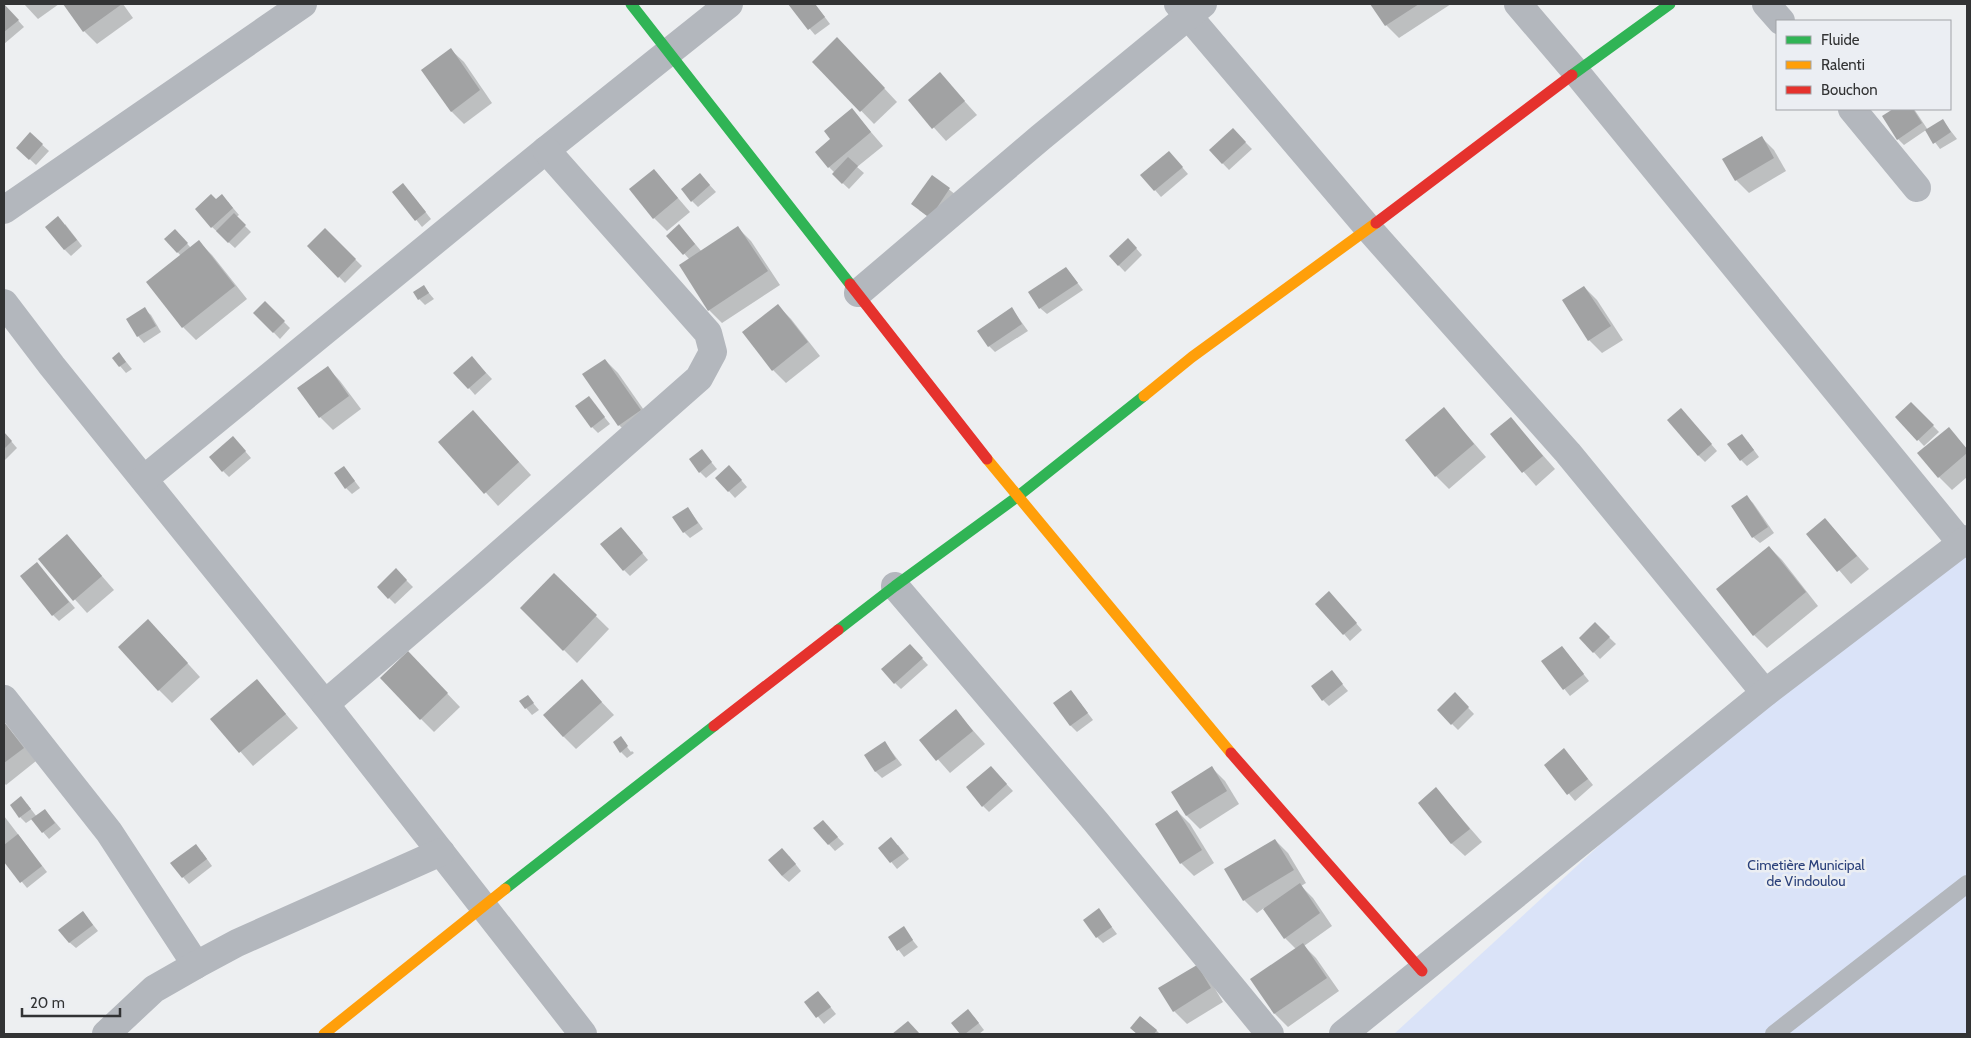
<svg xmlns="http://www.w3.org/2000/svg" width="1971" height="1038" font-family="Cabin,sans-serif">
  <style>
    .green { fill: #dae3f8 }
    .shadow { fill: #0003 }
    .building { fill: #a1a2a3 }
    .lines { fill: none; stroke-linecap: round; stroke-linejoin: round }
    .lane { stroke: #b3b7bd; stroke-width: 18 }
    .street { stroke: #b3b7bd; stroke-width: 28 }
    .fast { stroke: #30b455; stroke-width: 11 }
    .slow { stroke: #ff9f0a; stroke-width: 11 }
    .jam { stroke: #e5322d; stroke-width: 11 }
    .labels { text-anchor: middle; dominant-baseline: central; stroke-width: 5; stroke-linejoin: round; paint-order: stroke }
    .park-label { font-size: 14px; fill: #2a407a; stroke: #ebeef3 }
  </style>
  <rect width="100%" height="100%" fill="#edeff1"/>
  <polygon class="green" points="1967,537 1967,1034 1394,1034 1765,693"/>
  <g class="shadow">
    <polygon points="24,4 59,4 38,19"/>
    <polygon points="65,4 123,4 133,18 97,44 84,31"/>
    <polygon points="789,4 815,4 830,24 815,35"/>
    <polygon points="1372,4 1451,4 1399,38 1386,25"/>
    <polygon points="4,5 24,27 4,44"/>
    <polygon points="451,50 464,62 492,103 464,124 451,111"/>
    <polygon points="850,52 897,102 874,124 814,62"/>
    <polygon points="940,74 977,115 946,141 909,100"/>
    <polygon points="1895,109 1914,109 1928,130 1943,121 1957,139 1940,149 1926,130 1904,145 1898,139 1883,117"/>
    <polygon points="852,110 883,146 857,167 864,173 849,189 833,174 835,173 829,167 832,140"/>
    <polygon points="30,134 49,151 36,165 18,148"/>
    <polygon points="1239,136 1252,149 1229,170 1210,150"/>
    <polygon points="1761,137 1774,150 1786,171 1749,193 1736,180 1724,160"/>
    <polygon points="1175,159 1188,174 1161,197 1142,175"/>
    <polygon points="654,170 690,212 667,231 654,218"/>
    <polygon points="932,176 956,195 936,223 919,210"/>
    <polygon points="706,181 716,192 698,207 692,201"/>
    <polygon points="409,191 431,219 422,227 394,192"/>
    <polygon points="216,201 228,202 239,215 236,217 251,232 235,248 212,227"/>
    <polygon points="65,224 82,246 71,256 64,249"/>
    <polygon points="738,228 751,241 780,285 722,323 709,310 690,260 668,236 685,232 702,252"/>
    <polygon points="325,230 362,266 345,283 309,246"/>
    <polygon points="181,237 191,248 199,242 212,255 247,299 196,340 183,327 181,256 166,239"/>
    <polygon points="1134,246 1142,255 1125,272 1110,256"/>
    <polygon points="1066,268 1083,290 1047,314 1040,308"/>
    <polygon points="423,286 434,299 425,305 419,299"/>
    <polygon points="1584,287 1597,300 1623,340 1602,353 1589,340 1563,301"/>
    <polygon points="265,303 290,328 280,339 255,313"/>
    <polygon points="778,306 791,319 820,356 786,383 773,370"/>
    <polygon points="144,309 151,315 161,332 144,343 138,336 128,319"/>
    <polygon points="1012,309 1028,331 995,352 989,346"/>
    <polygon points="119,353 132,369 126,373 113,358"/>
    <polygon points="605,360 618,373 653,423 632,438 619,425"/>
    <polygon points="478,364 492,379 475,395 469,388"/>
    <polygon points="328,368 340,381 361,409 333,430 320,417"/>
    <polygon points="589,398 610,424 598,433 592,427"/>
    <polygon points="1911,403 1939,432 1924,446 1897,417"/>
    <polygon points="1444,409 1486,457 1449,489 1436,476"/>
    <polygon points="1681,409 1717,451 1705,462 1699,456"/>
    <polygon points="1511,419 1555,469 1536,486 1492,435"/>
    <polygon points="486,425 531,475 498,506 440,442"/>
    <polygon points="1949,429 1967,449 1967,477 1952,490 1939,477"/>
    <polygon points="4,433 17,448 4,461"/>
    <polygon points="1748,442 1759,457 1747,466 1741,460"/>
    <polygon points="239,444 251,458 229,477 223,471"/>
    <polygon points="702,451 717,469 706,478 700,472"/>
    <polygon points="344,467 360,488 352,494 346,488"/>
    <polygon points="735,473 747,487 735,498 717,478"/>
    <polygon points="1747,497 1753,503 1774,533 1760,543 1753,537"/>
    <polygon points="688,508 703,529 690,538 684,532"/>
    <polygon points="1825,519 1869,569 1851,584 1808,534"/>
    <polygon points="627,535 648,560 630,576 624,570"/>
    <polygon points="67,536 114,590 87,613 39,559"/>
    <polygon points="1769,547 1782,560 1818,606 1767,648 1754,635"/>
    <polygon points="37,564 75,608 59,621 53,615"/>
    <polygon points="396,570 413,587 395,604 378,587"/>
    <polygon points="554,575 609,629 577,663 522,608"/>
    <polygon points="1335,599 1362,630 1350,641 1344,634"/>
    <polygon points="1595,624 1616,644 1600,659 1581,638"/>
    <polygon points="161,634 200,677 172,703 159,690"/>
    <polygon points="1562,647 1589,681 1570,696 1543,662"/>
    <polygon points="916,652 928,665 901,689 895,683"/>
    <polygon points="421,666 460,707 434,732 421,719"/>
    <polygon points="1332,672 1348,691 1329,706 1323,700"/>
    <polygon points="257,681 298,728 253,766 212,719"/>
    <polygon points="1071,691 1093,720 1077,732 1070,725"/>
    <polygon points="594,694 614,715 576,749 563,736"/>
    <polygon points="1455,694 1474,714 1458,730 1438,710"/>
    <polygon points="528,697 539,710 532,715 521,702"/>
    <polygon points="956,711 985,744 950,773 921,740"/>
    <polygon points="4,722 36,761 6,785 4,783"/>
    <polygon points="621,738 626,743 624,743 631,752 632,751 634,753 627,758 621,752"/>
    <polygon points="885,743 902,765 882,778 876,772 866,755"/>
    <polygon points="1570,756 1593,785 1575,801 1545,765"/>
    <polygon points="1212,768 1225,781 1239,804 1200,829 1187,816 1173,792"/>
    <polygon points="997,774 1013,791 989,812 983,806"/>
    <polygon points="1436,789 1482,842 1465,856 1452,844 1419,803"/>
    <polygon points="27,804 37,817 45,810 61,829 49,839 32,819 26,823 20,817"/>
    <polygon points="1177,811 1190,824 1214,863 1194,876 1181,863"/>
    <polygon points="4,816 47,872 27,888 4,860"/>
    <polygon points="829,828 844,844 835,851 815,829"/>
    <polygon points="1275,840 1288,853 1306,883 1301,886 1313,898 1332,926 1304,946 1316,958 1339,991 1288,1027 1275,1014 1252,979 1296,949 1285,938 1264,908 1257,913 1244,900"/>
    <polygon points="898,845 909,859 897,869 880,848"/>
    <polygon points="202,852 212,866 189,884 172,864"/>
    <polygon points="789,856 801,871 789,882 782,876"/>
    <polygon points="1099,910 1117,934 1103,943 1097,937"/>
    <polygon points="83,912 98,931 76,948 69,942"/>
    <polygon points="903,928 918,947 904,957 889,937"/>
    <polygon points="1196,966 1209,979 1223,1002 1187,1024 1174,1011"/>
    <polygon points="824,999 836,1014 824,1024 806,1002"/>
    <polygon points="974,1017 984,1030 979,1034 961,1034 952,1023"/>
    <polygon points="1141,1017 1157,1031 1160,1034 1137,1034 1131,1028"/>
  </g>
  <g class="building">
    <polygon points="4,4 19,20 4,32"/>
    <polygon points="63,4 122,4 83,32"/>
    <polygon points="788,4 815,4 825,17 808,30"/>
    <polygon points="1370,4 1419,4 1385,26"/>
    <polygon points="837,37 885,88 860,112 812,62"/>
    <polygon points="451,48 480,90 451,112 421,70"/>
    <polygon points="940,72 965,101 932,129 908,100"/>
    <polygon points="852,108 871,132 828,168 815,152 830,139 824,131"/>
    <polygon points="1893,109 1913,109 1922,123 1897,140 1882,116"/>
    <polygon points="1943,119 1951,132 1933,144 1925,130"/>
    <polygon points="1233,128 1246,142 1222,164 1209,150"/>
    <polygon points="30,132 43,144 29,160 16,148"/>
    <polygon points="1762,136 1774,158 1735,181 1722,159"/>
    <polygon points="1169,151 1183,167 1154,191 1140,175"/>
    <polygon points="848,157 858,166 842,184 832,174"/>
    <polygon points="654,169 678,198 653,219 629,189"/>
    <polygon points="700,173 710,185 691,202 681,189"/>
    <polygon points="932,175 950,188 930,218 911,204"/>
    <polygon points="403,183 426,212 415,221 392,192"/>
    <polygon points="211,194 216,199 222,194 233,208 211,228 195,209"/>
    <polygon points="234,213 246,225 228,243 216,231"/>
    <polygon points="58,216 77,240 64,250 45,227"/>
    <polygon points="679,224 695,244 683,255 666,236"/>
    <polygon points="738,226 768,271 708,311 679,265"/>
    <polygon points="325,228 356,259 338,278 307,246"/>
    <polygon points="175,229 188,243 177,253 164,239"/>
    <polygon points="1128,238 1137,248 1118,266 1109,256"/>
    <polygon points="199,240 235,286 182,328 146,282"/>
    <polygon points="1066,267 1078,283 1039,309 1028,292"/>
    <polygon points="424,285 429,293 418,300 413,292"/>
    <polygon points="1584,286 1611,326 1588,341 1562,300"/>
    <polygon points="265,301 285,321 273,333 253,313"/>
    <polygon points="778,304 808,342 772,371 742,332"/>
    <polygon points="145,307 156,326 137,337 126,319"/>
    <polygon points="1012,307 1022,324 988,347 977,331"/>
    <polygon points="119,352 126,362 119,367 112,358"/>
    <polygon points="472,356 486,373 468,389 453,373"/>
    <polygon points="605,359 641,410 618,426 582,374"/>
    <polygon points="328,366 349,396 319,418 297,388"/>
    <polygon points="589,396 605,417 591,428 575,406"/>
    <polygon points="1911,402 1934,425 1917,441 1895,417"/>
    <polygon points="1444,407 1474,444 1435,477 1405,440"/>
    <polygon points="1681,408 1712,444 1698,456 1667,420"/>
    <polygon points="473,410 519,462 484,494 438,442"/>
    <polygon points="1511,417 1543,456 1522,473 1490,434"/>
    <polygon points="1949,427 1967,449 1967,453 1938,478 1917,453"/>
    <polygon points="4,432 12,441 4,449"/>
    <polygon points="1742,434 1754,450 1740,461 1727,444"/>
    <polygon points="233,436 246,451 222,472 209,457"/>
    <polygon points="702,449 712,462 699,473 689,459"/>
    <polygon points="729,465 742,480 728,492 715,478"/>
    <polygon points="344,466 355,481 345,489 334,473"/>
    <polygon points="1747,495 1768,527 1752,538 1731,506"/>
    <polygon points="688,507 698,523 683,533 672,517"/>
    <polygon points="1825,518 1857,556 1837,572 1806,534"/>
    <polygon points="621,527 643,553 623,571 600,544"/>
    <polygon points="67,534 102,576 73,601 38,559"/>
    <polygon points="1769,546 1806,592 1753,636 1716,589"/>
    <polygon points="37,562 69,602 52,616 20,576"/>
    <polygon points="396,568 407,580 388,599 377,587"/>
    <polygon points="554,573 597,615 563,651 520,608"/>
    <polygon points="1329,591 1357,623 1343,635 1315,604"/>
    <polygon points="148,619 188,663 158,691 118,647"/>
    <polygon points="1595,622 1610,637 1593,653 1579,638"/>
    <polygon points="910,644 923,658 894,684 881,669"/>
    <polygon points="1562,646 1584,674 1563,690 1541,661"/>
    <polygon points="408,651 448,693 420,720 380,678"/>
    <polygon points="1332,670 1343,684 1322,701 1311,686"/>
    <polygon points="257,679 286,714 239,753 210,719"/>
    <polygon points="582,679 602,702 563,737 543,715"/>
    <polygon points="1071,690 1088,713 1070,726 1053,703"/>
    <polygon points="1455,692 1469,707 1451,725 1437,710"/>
    <polygon points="528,695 534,703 525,709 519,701"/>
    <polygon points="956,709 973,731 936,761 919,740"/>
    <polygon points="4,722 24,748 4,763"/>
    <polygon points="621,736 628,746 620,753 613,742"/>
    <polygon points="885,741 896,759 875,772 864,755"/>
    <polygon points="1564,748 1588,779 1567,795 1544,765"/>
    <polygon points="991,766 1007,784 982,807 966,787"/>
    <polygon points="1212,766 1227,791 1186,816 1171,792"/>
    <polygon points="1436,787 1470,829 1451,844 1418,803"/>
    <polygon points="21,796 31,809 19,818 10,805"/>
    <polygon points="45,809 55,823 42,833 31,819"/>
    <polygon points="1177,810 1202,850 1180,864 1155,824"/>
    <polygon points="823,820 838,837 828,845 813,828"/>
    <polygon points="18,834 42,866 20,883 4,862 4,845"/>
    <polygon points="891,837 904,853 890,863 878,848"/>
    <polygon points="1275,839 1294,870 1243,901 1224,869"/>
    <polygon points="196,844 207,859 182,878 170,863"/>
    <polygon points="782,848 796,864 782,876 768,860"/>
    <polygon points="1300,883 1320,913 1284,939 1263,909"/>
    <polygon points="1099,908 1112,927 1096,938 1083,920"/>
    <polygon points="83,911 93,925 69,943 58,930"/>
    <polygon points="904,926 913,940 897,951 888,937"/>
    <polygon points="1303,943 1327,978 1274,1014 1250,979"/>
    <polygon points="1197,965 1211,988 1173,1012 1158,988"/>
    <polygon points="818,991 831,1007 816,1018 804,1002"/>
    <polygon points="968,1009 979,1023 965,1034 960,1034 951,1023"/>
    <polygon points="1140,1016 1157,1030 1154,1034 1137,1034 1130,1028"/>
    <polygon points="908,1021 920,1034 892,1034"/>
  </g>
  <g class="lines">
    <polyline class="lane" points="1774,1034 1967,884"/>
    <g class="street">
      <polyline points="1178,4 1369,229 1568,453 1765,693"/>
      <polyline points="1518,4 1576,72 1962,544"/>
      <polyline points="1766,4 1781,21"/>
      <polyline points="1852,109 1917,188"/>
      <polyline points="4,210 303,4"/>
      <polyline points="858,293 1040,138 1203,4"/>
      <polyline points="4,303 52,366 325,704 583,1034"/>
      <polyline points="144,479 546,150 729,4"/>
      <polyline points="895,586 1096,822 1270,1034"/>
      <polyline points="4,699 109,832 196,965"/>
      <polyline points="325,704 479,572 699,378 713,352 708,333 546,150"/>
      <polyline points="106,1034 154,989 196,965 237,943 441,852"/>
      <polyline points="1343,1034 1765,693 1967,539"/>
    </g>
    <g class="fast">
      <polyline points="631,4 850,284"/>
      <polyline points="1572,75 1670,4"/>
      <polyline points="838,630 895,586 1017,497 1144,396"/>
      <polyline points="505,889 714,726"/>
    </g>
    <g class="slow">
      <polyline points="1144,396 1192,357 1376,223"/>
      <polyline points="987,459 1231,753"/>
      <polyline points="324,1034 505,889"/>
    </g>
    <g class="jam">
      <polyline points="1376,223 1572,75"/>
      <polyline points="850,284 987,459"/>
      <polyline points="714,726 838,630"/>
      <polyline points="1231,753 1422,971"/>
    </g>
  </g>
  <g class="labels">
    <g class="park-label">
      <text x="1806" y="865">Cimetière Municipal<tspan x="1806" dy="16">de Vindoulou</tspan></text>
    </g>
  </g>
  <rect width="1971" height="1038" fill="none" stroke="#323334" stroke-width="10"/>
  <rect x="1776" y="20" width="175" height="90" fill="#ebeef3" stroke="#a1a3a7"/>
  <rect x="1786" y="36" width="25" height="8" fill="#30b455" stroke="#a1a3a7"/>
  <text x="1821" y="45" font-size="15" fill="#323334">Fluide</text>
  <rect x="1786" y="61" width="25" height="8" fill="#ff9f0a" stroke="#a1a3a7"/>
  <text x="1821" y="70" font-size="15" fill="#323334">Ralenti</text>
  <rect x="1786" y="86" width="25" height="8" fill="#e5322d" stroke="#a1a3a7"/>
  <text x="1821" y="95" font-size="15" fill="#323334">Bouchon</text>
  <path d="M22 1008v8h98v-8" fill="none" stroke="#323334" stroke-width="2.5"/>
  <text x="30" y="1008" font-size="15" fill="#323334" stroke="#ebeef3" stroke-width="4" paint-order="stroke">20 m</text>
</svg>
